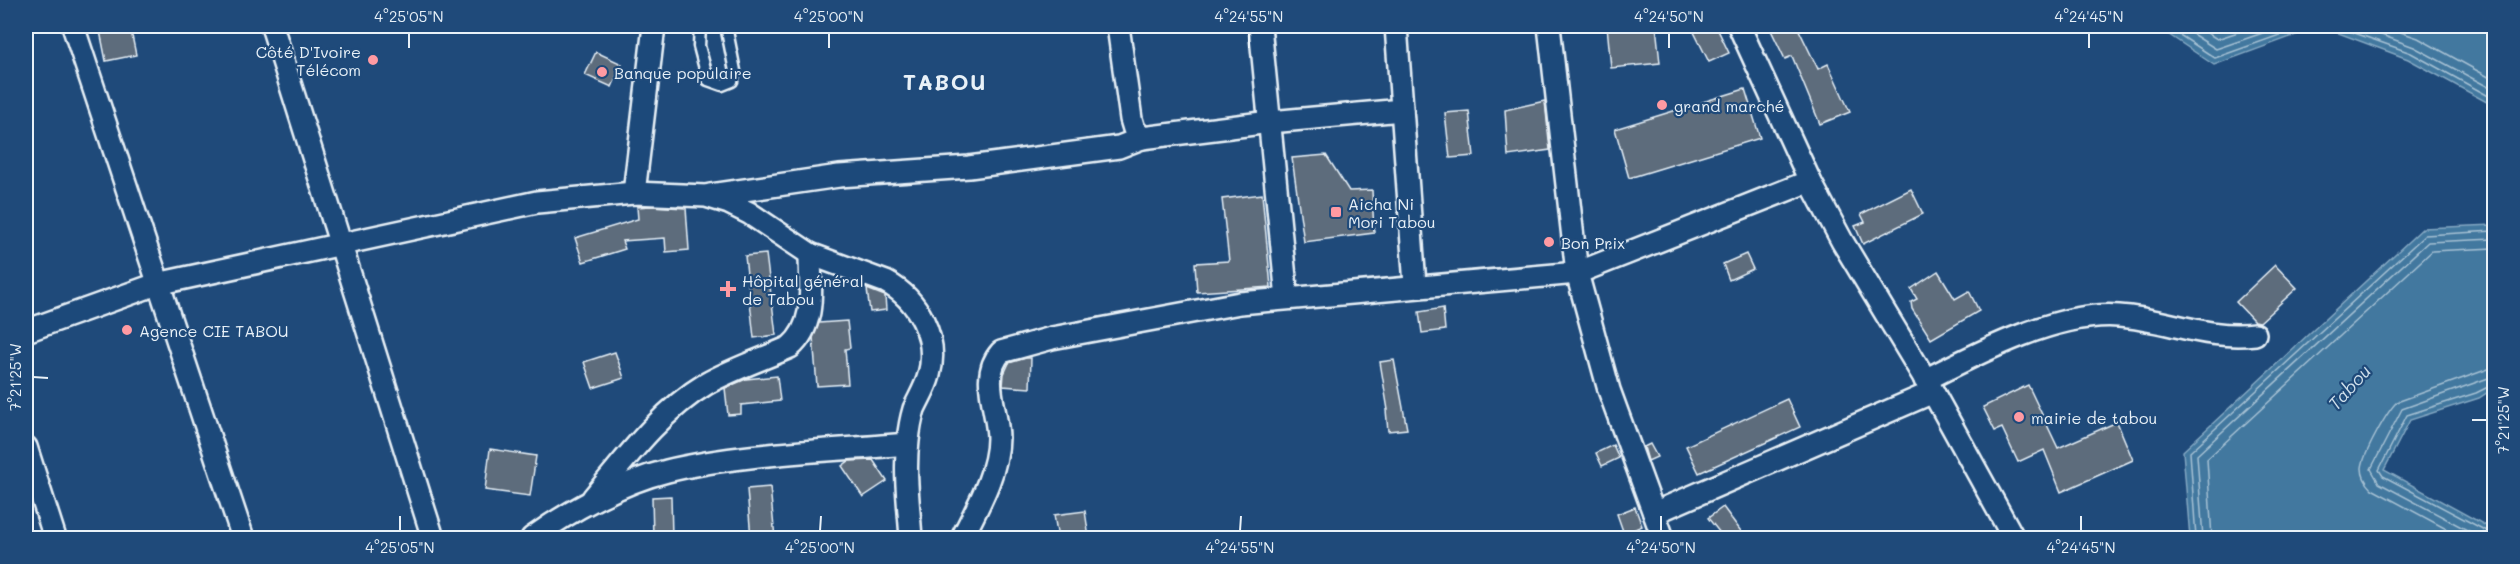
<svg xmlns="http://www.w3.org/2000/svg" width="2520" height="564" font-family="Mali,sans-serif">
  <style>
    .water { fill: #42789f; stroke: #84a8c3; stroke-width: 1.5 }
    .lines { fill: none; stroke-linecap: round; stroke-linejoin: round }
    .shore { stroke: #a6c1d4; stroke-width: 1.5 }
    .building { fill: #5d6c7c; stroke: #e8f1f8; stroke-width: 1.5 }
    .service-casing { stroke: #e8f1f8; stroke-width: 15 }
    .minor-casing { stroke: #e8f1f8; stroke-width: 26 }
    .service { stroke: #1f4a7a; stroke-width: 10 }
    .minor { stroke: #1f4a7a; stroke-width: 21 }
    .ticks { fill: none; stroke: #e8f1f8; stroke-width: 2 }
    .poi-dot { fill: #ff9aa2; stroke: #1f4a7a; stroke-width: 2 }
    .labels { text-anchor: middle; dominant-baseline: central; stroke-width: 4.5; stroke-linejoin: round; paint-order: stroke }
    .poi-label { font-size: 16px; fill: #e8f1f8; stroke: #1f4a7a; text-anchor: start }
    .water-label { font-size: 18px; font-style: italic; fill: #cfdfeb; stroke: #1f4a7a }
    .district-label { font-size: 22px; font-weight: bold; letter-spacing: 1.5px; fill: #e8f1f8; stroke: #1f4a7a }
    .neatline { fill: none; stroke: #e8f1f8; stroke-width: 2 }
    .ticks-label { font-size: 15px; text-anchor: middle; fill: #e8f1f8 }
  </style>
  <rect width="100%" height="100%" fill="#1f4a7a"/>
  <filter id="ink" filterUnits="userSpaceOnUse"><feTurbulence type="fractalNoise" baseFrequency=".0167" numOctaves="2"/><feDisplacementMap in="SourceGraphic" scale="12" xChannelSelector="R" yChannelSelector="G"/><feConvolveMatrix kernelMatrix="1 2 1 2 8 2 1 2 1" color-interpolation-filters="sRGB"/></filter>
  <g filter="url(#ink)">
    <g class="water">
      <polygon points="2156,26 2494,26 2494,106 2408,59 2320,26 2214,65"/>
      <polygon points="2494,225 2494,388 2479,398 2410,420 2384,470 2494,530 2494,538 2190,538 2183,451 2423,228"/>
    </g>
    <g class="lines">
      <g class="shore">
        <polyline points="2166,26 2215,58 2305,26"/>
        <polyline points="2180,26 2216,49 2283,26"/>
        <polyline points="2196,26 2217,39 2256,26"/>
        <polyline points="2335,26 2411,53 2494,99"/>
        <polyline points="2357,26 2414,47 2494,90"/>
        <polyline points="2383,26 2418,38 2494,80"/>
        <polyline points="2494,384 2476,393 2407,415 2379,470 2383,476 2494,535"/>
        <polyline points="2196,538 2190,452 2425,235 2494,231"/>
        <polyline points="2203,538 2197,455 2428,242 2494,239"/>
        <polyline points="2212,538 2207,459 2432,251 2494,248"/>
        <path d="M2463,538L2372,489C2366,483 2362,477 2362,468C2363,455 2387,411 2397,402L2494,367"/>
        <polyline points="2482,538 2379,483 2371,469 2402,409 2494,376"/>
      </g>
    </g>
    <g class="building">
      <polygon points="99,26 130,26 136,55 106,61"/>
      <polygon points="1607,26 1656,26 1660,63 1611,68"/>
      <polygon points="1691,26 1716,26 1729,53 1709,62"/>
      <polygon points="1769,26 1797,26 1818,69 1828,64 1850,112 1820,124 1792,56 1785,59"/>
      <polygon points="596,52 622,64 612,87 585,75"/>
      <polygon points="1745,89 1760,138 1629,178 1615,129"/>
      <polygon points="1545,101 1550,150 1508,156 1505,110"/>
      <polygon points="1469,111 1474,156 1450,158 1445,113"/>
      <polygon points="1326,155 1349,191 1372,190 1374,233 1304,242 1292,158"/>
      <polygon points="1911,189 1923,214 1863,244 1855,226 1865,222 1861,214"/>
      <polygon points="1262,194 1271,287 1197,292 1195,263 1229,261 1222,199"/>
      <polygon points="650,206 686,208 689,250 666,252 665,238 622,241 625,249 583,262 575,238 638,219 637,207"/>
      <polygon points="766,254 776,335 754,338 745,256"/>
      <polygon points="1746,254 1753,269 1729,280 1723,264"/>
      <polygon points="2275,265 2297,288 2260,322 2254,321 2236,302"/>
      <polygon points="1938,271 1955,299 1969,291 1979,311 1931,339 1912,309 1911,302 1917,299 1911,289"/>
      <polygon points="867,289 885,296 886,310 870,312"/>
      <polygon points="1443,308 1445,330 1422,333 1419,312"/>
      <polygon points="847,321 850,348 845,349 848,384 817,386 813,337 819,323"/>
      <polygon points="615,352 624,378 593,388 584,362"/>
      <polygon points="1026,358 1031,358 1030,388 1003,386 1004,374 1009,363"/>
      <polygon points="1394,360 1407,429 1388,431 1386,410 1388,410 1380,362"/>
      <polygon points="777,376 780,401 741,405 741,414 728,415 725,388 746,379"/>
      <polygon points="2028,385 2058,448 2117,422 2133,460 2061,492 2044,450 2018,462 2002,428 1995,431 1983,407"/>
      <polygon points="1787,399 1800,427 1699,473 1686,446"/>
      <polygon points="1650,444 1657,457 1648,461 1644,447"/>
      <polygon points="1613,445 1619,458 1602,466 1596,453"/>
      <polygon points="490,449 536,456 530,496 485,490"/>
      <polygon points="873,460 887,481 863,497 842,466 849,461"/>
      <polygon points="770,487 775,538 751,538 747,489"/>
      <polygon points="671,496 672,537 653,537 652,497"/>
      <polygon points="1635,507 1642,526 1624,534 1617,514"/>
      <polygon points="1723,507 1746,538 1724,538 1708,518"/>
      <polygon points="1085,511 1089,538 1058,538 1054,515"/>
    </g>
    <g class="lines">
      <g class="service-casing">
        <polyline id="service" points="700,26 699,46 708,80 722,85 732,81 735,71 726,26"/>
      </g>
      <g class="minor-casing">
        <g id="minor">
          <polyline points="73,26 243,538"/>
          <polyline points="272,26 433,538"/>
          <polyline points="1118,26 1131,119 1134,129 1142,138 1270,122 1402,110"/>
          <polyline points="1260,26 1287,298"/>
          <polyline points="1396,26 1415,285"/>
          <polyline points="1549,26 1577,273 1609,390 1663,538"/>
          <polyline points="1739,26 1810,181 1842,241 1933,392 2013,537"/>
          <polyline points="634,193 654,26"/>
          <polyline points="710,195 839,176 969,167 1119,147 1142,138"/>
          <path d="M26,331L157,284L537,202L634,193L706,196L729,203L749,213L810,254L886,282C918,299 939,338 929,375C926,387 919,398 914,409C911,419 909,431 908,441C904,472 909,507 911,538"/>
          <path d="M1925,380C1978,353 2058,311 2119,316C2166,319 2207,340 2255,334"/>
          <polyline points="26,447 55,538"/>
          <path d="M593,498C626,458 661,411 706,384C732,369 763,359 790,347C817,324 810,286 810,254"/>
          <polyline points="1654,513 1933,392"/>
          <path d="M532,538C569,511 622,482 667,471C740,453 831,451 907,444"/>
          <path d="M962,538C977,508 998,472 998,438C998,410 979,376 1001,352L1052,338L1240,303L1577,273L1810,181"/>
        </g>
      </g>
      <use href="#service" class="service"/>
      <use href="#minor" class="minor"/>
    </g>
  </g>
  <path class="ticks" d="M409,48V33M829,48V33M1249,48V33M1669,48V33M2089,48V33M33,377L48,378M2472,420H2487M400,531V516M820,531L821,516M1240,531L1241,516M1661,531V516M2081,531V516"/>
  <g class="poi-dot">
    <circle cx="373" cy="60" r="6"/>
    <circle cx="602" cy="72" r="6"/>
    <circle cx="1662" cy="105" r="6"/>
    <rect x="1330" y="206" width="12" height="12" rx="3"/>
    <circle cx="1549" cy="242" r="6"/>
    <path d="M725 280h6v6h6v6h-6v6h-6v-6h-6v-6h6z"/>
    <circle cx="127" cy="330" r="6"/>
    <circle cx="2019" cy="417" r="6"/>
  </g>
  <g class="labels">
    <g class="poi-label">
      <text x="361" y="51" text-anchor="end">Côté D'Ivoire<tspan x="361" dy="18">Télécom</tspan></text>
      <text x="614" y="72">Banque populaire</text>
      <text x="1674" y="105">grand marché</text>
      <text x="1348" y="203">Aicha Ni<tspan x="1348" dy="18">Mori Tabou</tspan></text>
      <text x="1561" y="242">Bon Prix</text>
      <text x="742" y="280">Hôpital général<tspan x="742" dy="18">de Tabou</tspan></text>
      <text x="139" y="330">Agence CIE TABOU</text>
      <text x="2031" y="417">mairie de tabou</text>
    </g>
    <g class="water-label">
      <text transform="translate(2349 387) rotate(-48)">Tabou</text>
    </g>
    <g class="district-label">
      <text x="945" y="81">TABOU</text>
    </g>
  </g>
  <rect width="2520" height="564" fill="none" stroke="#1f4a7a" stroke-width="66"/>
  <rect x="33" y="33" width="2454" height="498" class="neatline"/>
  <g class="ticks-label">
    <text x="409" y="22">4°25'05"N</text>
    <text x="829" y="22">4°25'00"N</text>
    <text x="1249" y="22">4°24'55"N</text>
    <text x="1669" y="22">4°24'50"N</text>
    <text x="2089" y="22">4°24'45"N</text>
    <text transform="translate(16 377) rotate(-90)" y="5">7°21'25"W</text>
    <text transform="translate(2504 420) rotate(-90)" y="5">7°21'25"W</text>
    <text x="400" y="553">4°25'05"N</text>
    <text x="820" y="553">4°25'00"N</text>
    <text x="1240" y="553">4°24'55"N</text>
    <text x="1661" y="553">4°24'50"N</text>
    <text x="2081" y="553">4°24'45"N</text>
  </g>
</svg>
